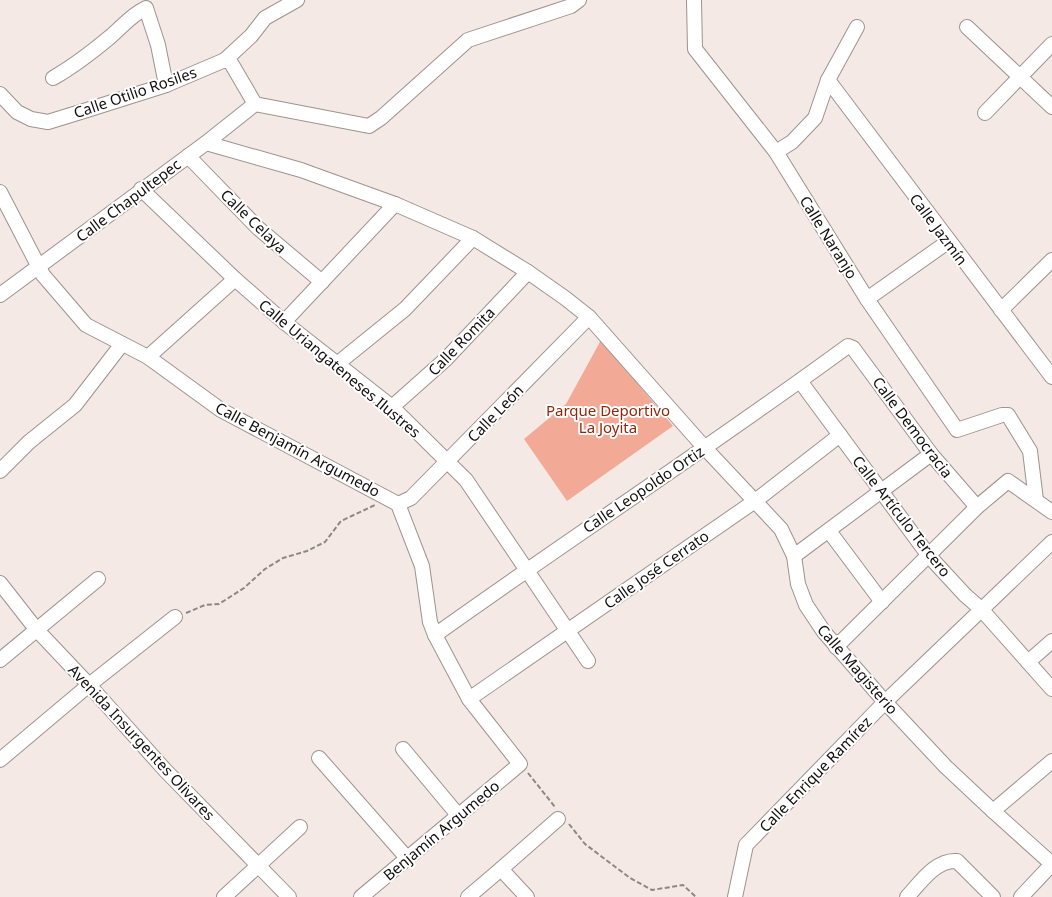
<svg xmlns="http://www.w3.org/2000/svg" width="1052" height="897" font-family="'Noto Sans',sans-serif">
  <style>
    .green { fill: #f2aa97 }
    .lines { fill: none; stroke-linecap: round; stroke-linejoin: round }
    .minor-casing { stroke: #9d9390; stroke-width: 16 }
    .path { stroke: #8f8784; stroke-width: 2; stroke-dasharray: 5 2.5; stroke-linecap: butt }
    .minor { stroke: #fff; stroke-width: 14 }
    .labels { text-anchor: middle; dominant-baseline: central; stroke-width: 4; stroke-linejoin: round; paint-order: stroke }
    .street-label { font-size: 15px; fill: #120e0d; stroke: #fff }
    .park-label { font-size: 15px; fill: #8f280a; stroke: #fff }
  </style>
  <rect width="100%" height="100%" fill="#f4e9e5"/>
  <polygon class="green" points="601,340 673,426 567,501 524,439 566,404"/>
  <g class="lines">
    <g class="minor-casing">
      <g id="minor">
        <polyline points="694,0 695,49 776,152 867,299 957,430 1002,415 1008,415 1030,451 1036,500"/>
        <polyline points="967,27 1052,107"/>
        <polyline points="225,60 231,63 255,104"/>
        <path d="M53,78C74,66 92,52 110,37C122,27 131,15 146,8L158,45L166,85"/>
        <polyline points="828,80 1052,377"/>
        <polyline points="0,94 17,112 31,119 48,122 87,110 166,85 225,60 251,36 265,18 297,0"/>
        <polyline points="255,104 369,126 381,118 468,40 571,6 579,0"/>
        <polyline points="985,113 1052,44"/>
        <polyline points="206,143 301,170 395,204 473,238 528,272 565,298 589,317 704,447 781,529 794,556 798,584 806,605 824,632 885,702 946,767 993,811 1052,864"/>
        <polyline points="776,152 792,142 815,118 828,80 857,27"/>
        <polyline points="188,156 258,228 322,282"/>
        <polyline points="141,189 235,279 284,322 392,407 466,480 588,661"/>
        <polyline points="0,192 43,275 86,325 148,357 221,410 398,504 422,566 430,622 435,635 469,699 520,764 361,897"/>
        <polyline points="0,295 206,143 255,104"/>
        <polyline points="867,299 949,241"/>
        <polyline points="1001,310 1052,260"/>
        <polyline points="284,322 395,204"/>
        <polyline points="148,357 235,279"/>
        <polyline points="337,364 405,309 473,238"/>
        <polyline points="800,381 929,556 965,595 981,609 1052,689"/>
        <polyline points="392,407 446,359 528,272"/>
        <polyline points="0,471 29,442 75,405 122,344"/>
        <polyline points="398,504 411,498 589,317"/>
        <polyline points="829,531 882,602"/>
        <polyline points="794,556 931,454"/>
        <polyline points="0,583 36,629 89,685 165,770 289,897"/>
        <path d="M435,635C572,537 713,445 848,346L853,348L931,454L977,507"/>
        <polyline points="836,647 977,507 1008,481 1052,512"/>
        <polyline points="0,660 98,579"/>
        <polyline points="1028,662 1052,641"/>
        <polyline points="469,699 755,501 840,435"/>
        <polyline points="403,749 458,815"/>
        <polyline points="319,758 407,858"/>
        <polyline points="0,760 89,685 175,617"/>
        <polyline points="993,811 1052,761"/>
        <polyline points="501,869 558,819"/>
        <polyline points="224,897 300,827"/>
        <polyline points="468,897 501,869 527,897"/>
        <polyline points="735,897 746,845 885,702 1052,542"/>
        <path d="M907,897C920,883 936,859 957,861L993,897"/>
        <polyline points="1021,897 1052,864"/>
      </g>
    </g>
    <g class="path">
      <polyline points="186,613 205,605 219,604 244,588 265,569 283,558 307,551 325,542 341,521 375,505"/>
      <polyline points="528,773 555,807"/>
      <polyline points="569,824 585,844 630,878 652,890 683,885 696,897"/>
    </g>
    <use href="#minor" class="minor"/>
  </g>
  <g class="labels">
    <g class="street-label">
      <text transform="translate(135 92) rotate(-19)">Calle Otilio Rosiles</text>
      <text transform="translate(128 200) rotate(-37)">Calle Chapultepec</text>
      <text transform="translate(254 221) rotate(44)">Calle Celaya</text>
      <text transform="translate(939 229) rotate(53)">Calle Jazmín</text>
      <text transform="translate(829 237) rotate(58)">Calle Naranjo</text>
      <text transform="translate(461 341) rotate(-46)">Calle Romita</text>
      <text transform="translate(340 368) rotate(40)">Calle Uriangateneses Ilustres</text>
      <text transform="translate(495 413) rotate(-46)">Calle León</text>
      <text transform="translate(913 427) rotate(53)">Calle Democracia</text>
      <text transform="translate(298 449) rotate(28)">Calle Benjamín Argumedo</text>
      <text transform="translate(643 489) rotate(-34)">Calle Leopoldo Ortiz</text>
      <text transform="translate(902 516) rotate(52)">Calle Artículo Tercero</text>
      <text transform="translate(656 569) rotate(-35)">Calle José Cerrato</text>
      <text transform="translate(858 669) rotate(49)">Calle Magisterio</text>
      <text transform="translate(142 742) rotate(47)">Avenida Insurgentes Olivares</text>
      <text transform="translate(815 774) rotate(-46)">Calle Enrique Ramírez</text>
      <text transform="translate(441 830) rotate(-40)">Benjamín Argumedo</text>
    </g>
    <g class="park-label">
      <text x="608" y="410">Parque Deportivo<tspan x="608" dy="17">La Joyita</tspan></text>
    </g>
  </g>
</svg>
